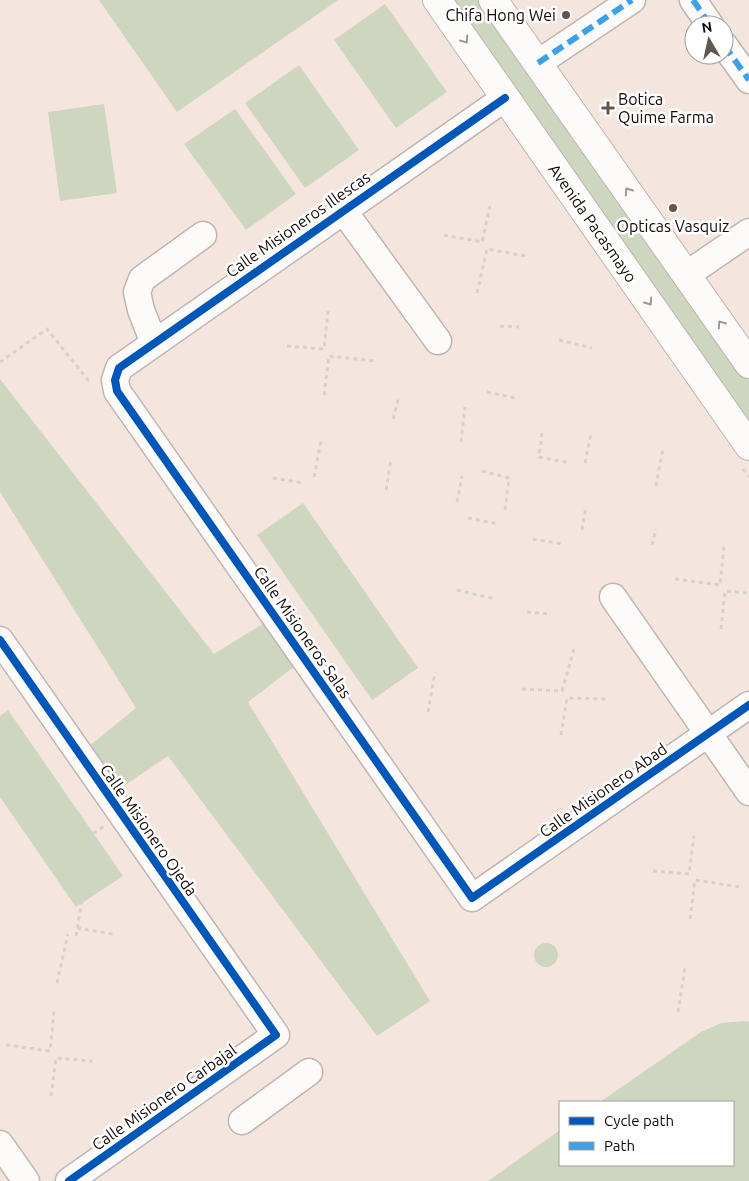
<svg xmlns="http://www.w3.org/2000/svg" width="749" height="1181" font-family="Ubuntu,sans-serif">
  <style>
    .green { fill: #cfd6c0 }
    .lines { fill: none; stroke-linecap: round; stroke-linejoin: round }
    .minor-casing { stroke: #c0b5b0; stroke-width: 29 }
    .major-casing { stroke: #c0b5b0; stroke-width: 30 }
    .path { stroke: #d5d1cf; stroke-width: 3; stroke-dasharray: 4 4; stroke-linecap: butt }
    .minor { stroke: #fdfbfa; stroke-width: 26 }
    .major { stroke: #fdfbfa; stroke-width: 28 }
    .quiet { stroke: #3da1e9; stroke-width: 6; stroke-dasharray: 12 6; stroke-linecap: butt }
    .cycleway-casing { stroke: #fff; stroke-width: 11 }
    .cycleway { stroke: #0057b8; stroke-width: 8 }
    .oneway { stroke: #9f9a98 }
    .poi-dot { fill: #615652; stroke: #fff; stroke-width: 2 }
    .labels { text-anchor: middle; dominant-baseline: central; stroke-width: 5; stroke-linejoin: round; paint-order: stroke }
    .poi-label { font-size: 16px; fill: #120906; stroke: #fff; text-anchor: end }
    .street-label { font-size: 16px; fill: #120906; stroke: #fff }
  </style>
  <rect width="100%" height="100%" fill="#f4e6df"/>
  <g class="green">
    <polygon points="99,0 338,0 177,112"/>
    <polygon points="438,0 493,0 749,365 749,446"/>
    <polygon points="385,4 447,92 396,128 334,40"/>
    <polygon points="299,65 359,150 305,188 245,103"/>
    <polygon points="104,104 117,193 60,201 48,112"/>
    <polygon points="235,109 296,194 246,230 184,144"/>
    <polygon points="0,379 214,654 264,623 295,666 248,702 430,1001 377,1036 168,756 118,790 89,746 136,708 0,492"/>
    <polygon points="303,503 418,668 372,700 257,535"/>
    <polygon points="8,710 123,876 76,907 0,797 0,716"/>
    <circle cx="546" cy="955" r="12"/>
    <polygon points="745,1021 749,1022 749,1181 488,1181 560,1130 560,1165 733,1165 733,1102 600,1102 701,1032 721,1023"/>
  </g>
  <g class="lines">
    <g class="minor-casing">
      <g id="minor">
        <polyline points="693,0 710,25"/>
        <polyline points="724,45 749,80"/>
        <polyline points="538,63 632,0"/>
        <polyline points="505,98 119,368 115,380 117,391 472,898 749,705"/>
        <polyline points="343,210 438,341"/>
        <polyline points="686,275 749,232"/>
        <polyline points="154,343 141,310 137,292 142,279 203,235"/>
        <polyline points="613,597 749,792"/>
        <polyline points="0,640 276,1035 69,1181"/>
        <polyline points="242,1121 309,1072"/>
        <polyline points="0,1144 26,1181"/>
      </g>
    </g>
    <g class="major-casing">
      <g id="major">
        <polyline points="437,0 749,446"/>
        <polyline points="493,0 749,364"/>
      </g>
    </g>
    <g class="path">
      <polyline points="444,235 482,242 490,206"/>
      <polyline points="477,293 487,249 526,256"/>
      <polyline points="500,326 519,327"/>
      <polyline points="559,340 592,348"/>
      <polyline points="287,346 324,349 328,311"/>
      <polyline points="0,362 47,329 88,380 92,380"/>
      <polyline points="487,392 516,398"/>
      <polyline points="324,395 329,356 375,361"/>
      <polyline points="393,419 399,396"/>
      <polyline points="542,433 539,457 570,463"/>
      <polyline points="461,442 465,407"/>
      <polyline points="585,463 591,433"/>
      <polyline points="743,469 749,477"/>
      <polyline points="482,471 509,478 505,510"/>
      <polyline points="314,477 321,441"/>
      <polyline points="273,478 304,483"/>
      <polyline points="656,486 663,448"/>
      <polyline points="386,490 391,459"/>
      <polyline points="457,502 462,476"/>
      <polyline points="468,518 499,524"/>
      <polyline points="582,530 586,506"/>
      <polyline points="533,539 562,544"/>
      <polyline points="652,545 656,529"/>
      <polyline points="675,579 720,585 724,546"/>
      <polyline points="457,590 495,599"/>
      <polyline points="527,612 550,614"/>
      <polyline points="721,629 725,591 749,593"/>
      <polyline points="522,689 562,691 574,649"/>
      <polyline points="428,712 435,672"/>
      <polyline points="561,735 567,698 606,699"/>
      <polyline points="653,871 689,874 694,836"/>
      <polyline points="690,919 695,880 740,887"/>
      <polyline points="77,928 113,934"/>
      <polyline points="76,936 93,834 104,826"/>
      <polyline points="57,983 68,934"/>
      <polyline points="678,1012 685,968"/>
      <polyline points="6,1045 50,1051 54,1012"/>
      <polyline points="51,1096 56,1058 92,1061"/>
    </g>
    <use href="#minor" class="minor"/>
    <use href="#major" class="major"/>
    <g class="quiet">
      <polyline points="693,0 710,25"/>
      <polyline points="724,45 749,80"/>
      <polyline points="538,63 632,0"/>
    </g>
    <g class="cycleway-casing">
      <g id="cycleway">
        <polyline points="505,98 119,368 115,380 117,391 472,898 749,705"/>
        <polyline points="0,640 276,1035 69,1181"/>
      </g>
    </g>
    <use href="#cycleway" class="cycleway"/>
  </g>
  <defs><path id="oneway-chevron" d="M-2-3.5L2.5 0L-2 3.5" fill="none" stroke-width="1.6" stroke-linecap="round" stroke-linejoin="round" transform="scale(1.25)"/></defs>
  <g class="oneway">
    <use href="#oneway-chevron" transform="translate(465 40) rotate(55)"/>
    <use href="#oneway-chevron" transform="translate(628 191) rotate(-125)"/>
    <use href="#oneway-chevron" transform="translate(649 302) rotate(55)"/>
    <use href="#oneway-chevron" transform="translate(721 324) rotate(-125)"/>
  </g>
  <g class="poi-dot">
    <circle cx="566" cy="15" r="5"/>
    <path d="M605.5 100.5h5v5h5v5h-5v5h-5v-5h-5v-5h5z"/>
    <circle cx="673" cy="208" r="5"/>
  </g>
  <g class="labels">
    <g class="poi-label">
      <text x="556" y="15">Chifa Hong Wei</text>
      <text x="618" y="99" text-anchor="start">Botica<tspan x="618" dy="18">Quime Farma</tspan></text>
      <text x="673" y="226" text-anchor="middle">Opticas Vasquiz</text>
    </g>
    <g class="street-label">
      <text transform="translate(593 223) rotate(55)">Avenida Pacasmayo</text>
      <text transform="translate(298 224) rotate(-35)">Calle Misioneros Illescas</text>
      <text transform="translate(303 632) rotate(55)">Calle Misioneros Salas</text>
      <text transform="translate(603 790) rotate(-35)">Calle Misionero Abad</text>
      <text transform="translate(149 830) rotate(55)">Calle Misionero Ojeda</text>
      <text transform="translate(164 1097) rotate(-35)">Calle Misionero Carbajal</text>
    </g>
  </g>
  <rect x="559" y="1101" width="175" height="65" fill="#ffffff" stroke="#a09d9b"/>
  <rect x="569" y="1117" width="25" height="8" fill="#0057b8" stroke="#a09d9b"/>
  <text x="604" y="1126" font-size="15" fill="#120906">Cycle path</text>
  <rect x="569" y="1142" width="25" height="8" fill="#3da1e9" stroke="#a09d9b"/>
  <text x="604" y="1151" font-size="15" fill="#120906">Path</text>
  <g transform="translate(709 40) rotate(351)"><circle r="24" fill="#ffffff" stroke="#a09d9b"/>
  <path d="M0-4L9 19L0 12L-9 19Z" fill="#615652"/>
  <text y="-8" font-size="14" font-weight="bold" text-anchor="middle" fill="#120906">N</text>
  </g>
</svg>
